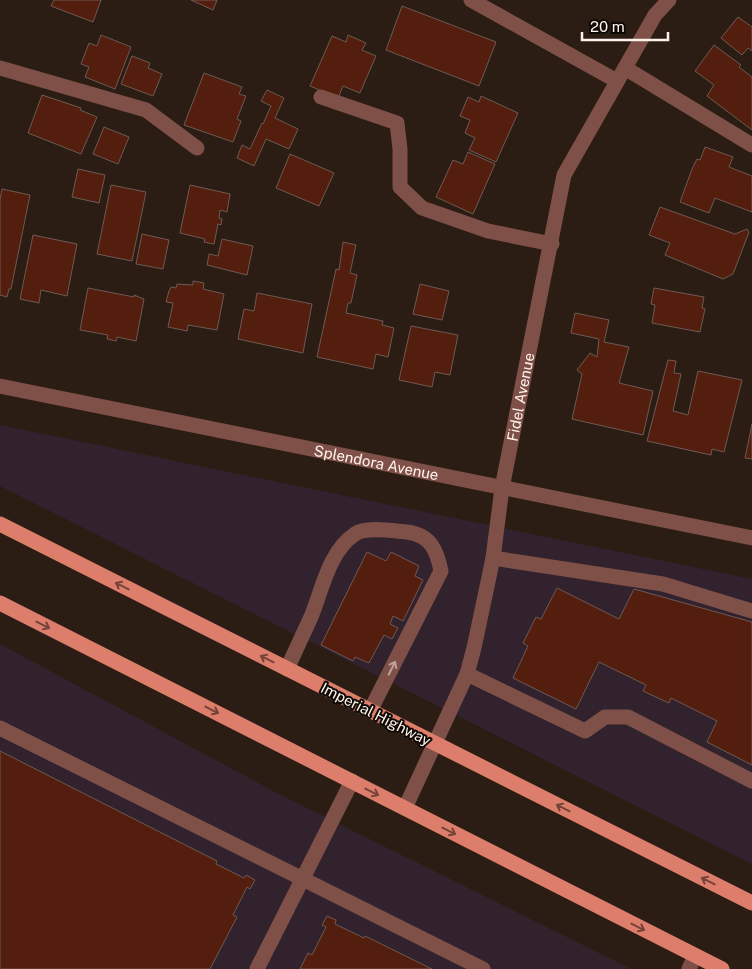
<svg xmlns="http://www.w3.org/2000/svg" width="752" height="969" font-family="'Public Sans',sans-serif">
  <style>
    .industrial { fill: #31222d }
    .building { fill: #541e0e; stroke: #6d5a53 }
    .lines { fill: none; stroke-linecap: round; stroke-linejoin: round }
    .minor { stroke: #7f5047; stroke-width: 15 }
    .major { stroke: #dd7d6b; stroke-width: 15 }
    .oneway { stroke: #764338 }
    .oneway2 { stroke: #bea29a }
    .labels { text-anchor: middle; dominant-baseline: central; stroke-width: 4; stroke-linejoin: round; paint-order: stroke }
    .street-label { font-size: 15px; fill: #fdf3ec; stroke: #0f0905 }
  </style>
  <rect width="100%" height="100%" fill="#2b1d13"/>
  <g class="industrial">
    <polygon points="0,425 752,579 752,864 0,486"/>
    <polygon points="0,644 277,793 631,969 0,969"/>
  </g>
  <g class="building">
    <polygon points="54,0 101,0 93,22 51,6"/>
    <polygon points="191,0 217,0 213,10"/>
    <polygon points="402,6 496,42 479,86 386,50"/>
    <polygon points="738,17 752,27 752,51 748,48 742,55 721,38"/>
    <polygon points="101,35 131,47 115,89 85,77 89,67 81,64 89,43 97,46"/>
    <polygon points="348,35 366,43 362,50 376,56 360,93 343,86 338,98 310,86 332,36 346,42"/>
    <polygon points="714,45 741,65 739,67 752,77 752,130 707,96 714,85 695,71"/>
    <polygon points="132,56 150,63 148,68 162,74 153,96 121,84"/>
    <polygon points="204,73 242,87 239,94 246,96 237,119 241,121 233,142 184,125"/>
    <polygon points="267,90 284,98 275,118 298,129 289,149 266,139 254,166 237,158 242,145 250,149 262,123 263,124 271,106 261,101"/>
    <polygon points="42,95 81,108 80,110 97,117 81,154 28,133"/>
    <polygon points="481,96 518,113 496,162 469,150 475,138 465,133 470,120 460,116 468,97 479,102"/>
    <polygon points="104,127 129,137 118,164 93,154"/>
    <polygon points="705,147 733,157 729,167 752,176 752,212 715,198 709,213 680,202 692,169 697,159 700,160"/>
    <polygon points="468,152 495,164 473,214 436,197 453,160 463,164"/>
    <polygon points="290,154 334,173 319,206 276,188"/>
    <polygon points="78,169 105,175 99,203 72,197"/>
    <polygon points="111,185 146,192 132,261 97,254"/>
    <polygon points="190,185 230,194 227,212 220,210 219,218 222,219 221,225 218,224 214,244 204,242 205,239 180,233"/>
    <polygon points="2,189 30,195 11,289 9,289 7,297 0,295 0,200"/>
    <polygon points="660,207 735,234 747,229 749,232 733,274 723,279 665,255 670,243 649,235"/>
    <polygon points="142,234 169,240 163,269 136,264"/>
    <polygon points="33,235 77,244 67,296 41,290 39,303 20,299"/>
    <polygon points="222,239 253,246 247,275 207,265 209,254 218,256"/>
    <polygon points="343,242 356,245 350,273 357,275 351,303 348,303 346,313 383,321 382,325 394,328 388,357 376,354 373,369 317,357 336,269 339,270"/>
    <polygon points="193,281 204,283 203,289 224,294 217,330 188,325 187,331 168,327 173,303 166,302 169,291 171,287 176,288 177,284 193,285"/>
    <polygon points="420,284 449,291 442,320 413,314"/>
    <polygon points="88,288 134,297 134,295 144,299 136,341 117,337 116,341 107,339 108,335 80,330"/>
    <polygon points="654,288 704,297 702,308 705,309 700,332 652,323 655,305 651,304"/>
    <polygon points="257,293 312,304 303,353 238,339 244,309 254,311"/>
    <polygon points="575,313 609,320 604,342 629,347 619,383 653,391 643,435 572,419 582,374 577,370 590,353 597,357 599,339 571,333"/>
    <polygon points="411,326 458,335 450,375 435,372 432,387 399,380"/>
    <polygon points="668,360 676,361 674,373 681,374 673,411 688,415 698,371 742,380 724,452 712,449 711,455 647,441"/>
    <polygon points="752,424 752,459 745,458"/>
    <polygon points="367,552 386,561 391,552 419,566 415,576 423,580 403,621 393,616 390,624 398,628 392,639 384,635 369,663 355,657 353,661 321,645"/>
    <polygon points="557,588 619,619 634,589 752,622 752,765 707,742 717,721 671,698 669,703 643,691 646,685 599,662 576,709 513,678 528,646 523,643 536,617 541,619"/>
    <polygon points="0,751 217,861 216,864 244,878 246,875 255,880 250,889 247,887 233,915 237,917 210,969 0,969"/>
    <polygon points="327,916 336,920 335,924 364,938 365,936 432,969 300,969 308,953 312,955 326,927 322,925"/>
  </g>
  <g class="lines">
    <g class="minor">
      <polyline points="471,0 617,81"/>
      <polyline points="0,68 146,110 197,148"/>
      <polyline points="625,68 752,145"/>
      <polyline points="321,97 397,123 400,149 400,187 422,208 488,231 552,244"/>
      <path id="s1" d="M0,386L752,538"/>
      <polyline points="493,558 663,584 752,611"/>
      <path d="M287,669C295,652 303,634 311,617C322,590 329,551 355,534C366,526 394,531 407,532C431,535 437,551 441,571L370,711"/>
      <polyline points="467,674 585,731 605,717 628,717 752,781"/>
      <polyline points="0,728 483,969"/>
      <path id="s2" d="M405,808L467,674L474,648L493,558L502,488L564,175L655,15L669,0"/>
      <polyline points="257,969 352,781"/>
      <polyline points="689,969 695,956"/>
    </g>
    <g class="major">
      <polyline points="0,524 752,903"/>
      <polyline points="0,603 722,969"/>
    </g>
  </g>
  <defs><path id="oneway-shaft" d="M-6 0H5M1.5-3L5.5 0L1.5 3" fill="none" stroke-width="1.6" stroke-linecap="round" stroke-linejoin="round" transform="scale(1.25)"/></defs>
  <g class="oneway">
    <use href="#oneway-shaft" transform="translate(122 586) rotate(-153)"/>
    <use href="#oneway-shaft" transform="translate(43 625) rotate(27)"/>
    <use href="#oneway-shaft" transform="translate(267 659) rotate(-153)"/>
    <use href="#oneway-shaft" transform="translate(212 710) rotate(27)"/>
    <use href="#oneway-shaft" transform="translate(372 792) rotate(27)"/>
    <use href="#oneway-shaft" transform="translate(563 808) rotate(-153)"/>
    <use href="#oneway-shaft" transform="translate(449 831) rotate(27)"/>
    <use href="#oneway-shaft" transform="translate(708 881) rotate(-153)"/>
    <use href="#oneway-shaft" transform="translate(638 927) rotate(27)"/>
  </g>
  <use class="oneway2" href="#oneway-shaft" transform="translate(392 668) rotate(-63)"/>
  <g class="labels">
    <g class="street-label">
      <text stroke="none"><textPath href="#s2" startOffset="430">Fidel Avenue</textPath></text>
      <text stroke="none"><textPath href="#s1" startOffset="384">Splendora Avenue</textPath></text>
      <text transform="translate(376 714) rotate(27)">Imperial Highway</text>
    </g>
  </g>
  <path d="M582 32v8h86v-8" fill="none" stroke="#fdf3ec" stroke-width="2.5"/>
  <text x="590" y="32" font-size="15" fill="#fdf3ec" stroke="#0f0905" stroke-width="4" paint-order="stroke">20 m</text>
</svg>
